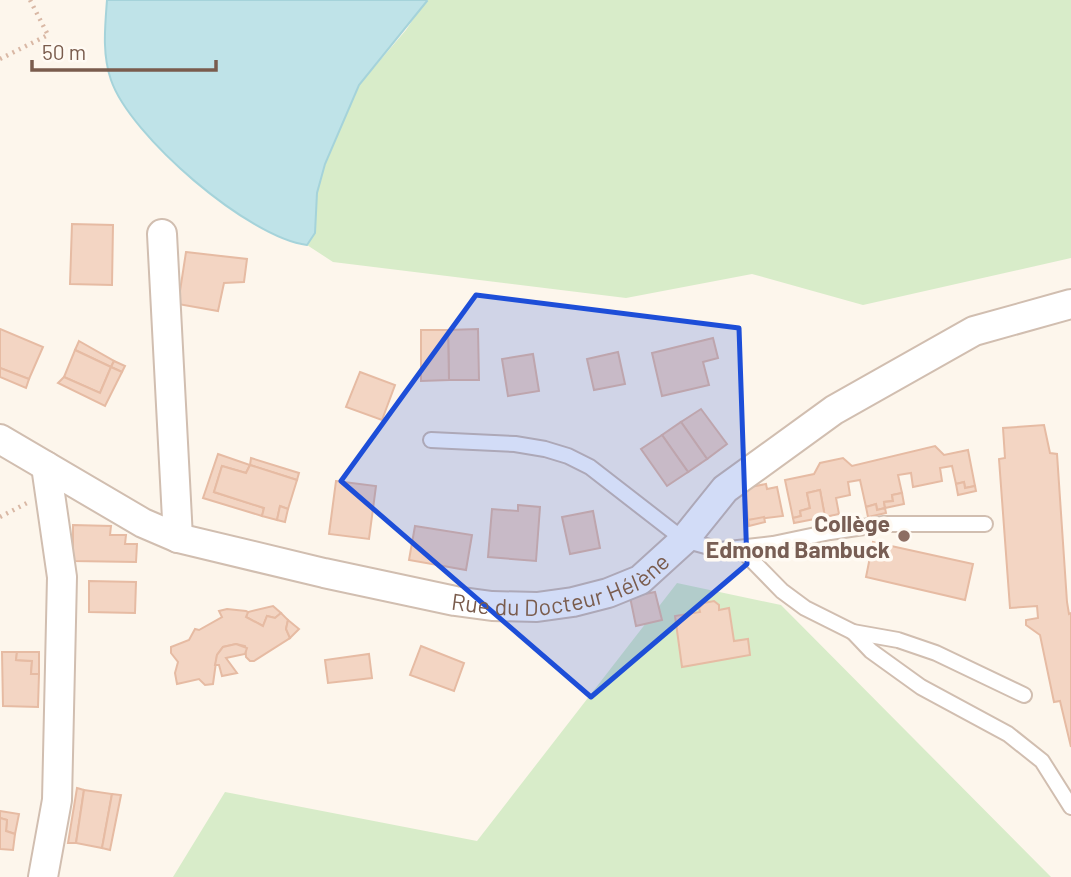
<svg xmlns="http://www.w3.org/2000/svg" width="1071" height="877" font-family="Barlow,sans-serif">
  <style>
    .green { fill: #d8ecc9 }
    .water { fill: #bfe3e8; stroke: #a5d3da; stroke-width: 2 }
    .building { fill: #f3d5c3; stroke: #e6bba3; stroke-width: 2 }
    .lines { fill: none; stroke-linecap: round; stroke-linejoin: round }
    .lane-casing { stroke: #d1beb0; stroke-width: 18 }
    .street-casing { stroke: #d1beb0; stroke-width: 32 }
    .path { stroke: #d9b8a5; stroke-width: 4.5; stroke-dasharray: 2 5; stroke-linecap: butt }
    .lane { stroke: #fff; stroke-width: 14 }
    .street { stroke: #fff; stroke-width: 28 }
    .marked { fill: #1d4ed8; fill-opacity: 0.2; stroke: #1d4ed8; stroke-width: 5; stroke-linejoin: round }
    .education-dot { fill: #8d6e63; stroke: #fffaf3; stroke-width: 2.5 }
    .labels { text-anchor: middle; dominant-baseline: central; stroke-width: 7; stroke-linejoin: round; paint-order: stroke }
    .education-label { font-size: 23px; font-weight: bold; fill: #785e54; stroke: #fffaf3; text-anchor: end }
    .street-label { font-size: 23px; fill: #7a5c4d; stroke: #fffaf3 }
  </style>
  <rect width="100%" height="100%" fill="#fdf6ec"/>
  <g class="green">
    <polygon points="426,0 1071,0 1071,258 863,305 752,274 626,298 333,262 307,245 315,233 317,193 325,164 359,85 406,30"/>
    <polygon points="677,583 781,605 1051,877 173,877 225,792 477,841"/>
  </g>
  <path class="water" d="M107,0H426L427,1L359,85L325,164L317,193L315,233L307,245C249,238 130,136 111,80C102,54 105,27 107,0Z"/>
  <g class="building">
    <polygon points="72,224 113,225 112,285 70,284"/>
    <polygon points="186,252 247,259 244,282 224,283 218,311 178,304"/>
    <polygon points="0,329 43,347 29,379 0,368"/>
    <polygon points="478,329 479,380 449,380 448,330"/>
    <polygon points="421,330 448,330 449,380 421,381"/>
    <polygon points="713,338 718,358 703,362 709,385 662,396 652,353"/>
    <polygon points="79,341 114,361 111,367 75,350"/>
    <polygon points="75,350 111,367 100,393 64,377"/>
    <polygon points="618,352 625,384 594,390 587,359"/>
    <polygon points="533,354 539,391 508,396 502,359"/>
    <polygon points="114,361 125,366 122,372 111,367"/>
    <polygon points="111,367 122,372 105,406 58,383 64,377 100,393"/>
    <polygon points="0,368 29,379 26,388 0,377"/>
    <polygon points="360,372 395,385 382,420 346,407"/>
    <polygon points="701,409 727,444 707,459 681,422"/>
    <polygon points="681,422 707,459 688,472 662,435"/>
    <polygon points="1044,425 1050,453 1057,454 1067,602 1069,614 1071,613 1071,747 1060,701 1054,702 1040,635 1026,625 1026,620 1038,618 1037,606 1010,608 999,459 1005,458 1003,428"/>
    <polygon points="662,435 688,472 667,486 641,449"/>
    <polygon points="935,446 944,455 968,450 975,486 965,488 964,482 956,484 952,466 940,468 942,481 913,487 911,473 898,475 902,493 892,495 893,501 884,502 885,508 877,510 876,504 866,507 860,480 848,482 850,495 836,498 839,514 825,517 820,490 807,493 810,508 800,511 801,516 793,518 785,480 814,474 820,463 843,458 852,466"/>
    <polygon points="218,454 250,465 246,473 222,466 214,492 264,508 262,516 203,498"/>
    <polygon points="251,458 299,473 297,480 250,465"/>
    <polygon points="250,465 297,480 288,509 280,506 277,520 262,516 264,508 214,492 222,466 246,473"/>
    <polygon points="336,481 376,486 369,539 329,534"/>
    <polygon points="964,482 965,488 975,486 976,491 958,495 956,484"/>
    <polygon points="766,484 767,489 777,487 783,516 748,520 745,488"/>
    <polygon points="820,490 825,517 794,523 793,518 801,516 800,511 810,508 807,493"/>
    <polygon points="902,493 904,504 885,508 884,502 893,501 892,495"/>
    <polygon points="876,504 877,510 885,508 886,513 868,517 866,507"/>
    <polygon points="518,505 540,507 536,561 488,557 492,509 518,511"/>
    <polygon points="280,506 288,509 285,522 277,520"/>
    <polygon points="593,511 600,548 570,554 562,517"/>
    <polygon points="764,517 765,522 749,526 748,520"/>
    <polygon points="73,525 111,526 110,535 126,535 125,544 137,544 136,562 73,561"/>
    <polygon points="415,526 472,535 466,570 409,560"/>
    <polygon points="873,542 973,564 965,600 866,577"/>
    <polygon points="89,581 136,582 135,613 89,612"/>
    <polygon points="655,592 662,620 636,626 630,597"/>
    <polygon points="714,601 719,605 719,610 729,608 734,641 748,639 750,655 682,667 675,616 700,612 699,608 704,603"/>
    <polygon points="273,606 281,613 275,618 267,616 263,626 246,617 248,612"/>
    <polygon points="227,609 246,611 248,612 246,617 263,626 267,616 275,618 281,613 288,620 286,629 290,638 254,661 250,661 246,657 245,646 236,644 223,647 217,655 213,684 205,685 199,679 177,684 175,673 178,662 171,653 171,647 189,640 195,629 199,630 222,617 219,611"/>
    <polygon points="288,620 299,629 290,638 286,629"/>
    <polygon points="236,644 247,648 245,654 226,658 237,673 222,676 219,665 215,665 217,655 223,647"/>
    <polygon points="421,646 464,663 454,691 410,675"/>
    <polygon points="2,652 17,652 16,660 32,661 31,674 39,674 38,707 3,706"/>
    <polygon points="17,652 39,652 39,674 31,674 32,661 16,660"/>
    <polygon points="369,654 372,678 328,683 325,660"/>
    <polygon points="77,788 84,790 76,843 68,843"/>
    <polygon points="84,790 112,794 102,848 76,843"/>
    <polygon points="112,794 121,795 110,850 102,848"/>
    <polygon points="0,811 19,814 15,834 6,831 7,820 0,818"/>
    <polygon points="0,818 7,820 6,831 15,834 13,850 0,849"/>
  </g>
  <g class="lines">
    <g class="lane-casing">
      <g id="lane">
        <polyline points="431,440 515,444 545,449 568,456 590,467 684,540 720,550 773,544 830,532 884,524 985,524"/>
        <polyline points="740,548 782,591 805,608 853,632 898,640 936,653 1024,695"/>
        <polyline points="853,632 871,651 921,687 1008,734 1042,761 1071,807"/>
      </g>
    </g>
    <g class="street-casing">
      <g id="street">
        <polyline points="162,234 178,538"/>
        <path id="s1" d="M0,439L143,523L178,538L324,573L455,601L492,606L537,607L573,602L608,593L640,580L684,540L725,489L834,410L974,331L1071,304"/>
        <polyline points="43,877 57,800 62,577 46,466"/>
      </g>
    </g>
    <g class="path">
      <polyline points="0,59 48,35 30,0"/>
      <polyline points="0,517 27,503"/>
    </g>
    <use href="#lane" class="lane"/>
    <use href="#street" class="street"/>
  </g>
  <path class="marked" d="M476,295L739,328L747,564L591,697L341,481Z"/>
  <circle class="education-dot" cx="904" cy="536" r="7"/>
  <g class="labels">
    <g class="education-label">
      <text x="890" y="523">Collège<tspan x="890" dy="26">Edmond Bambuck</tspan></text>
    </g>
    <g class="street-label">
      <text stroke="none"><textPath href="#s1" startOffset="598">Rue du Docteur Hélène</textPath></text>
    </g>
  </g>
  <path d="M32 60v10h184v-10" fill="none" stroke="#7a5c4d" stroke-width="3.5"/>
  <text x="42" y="60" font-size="21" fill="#7a5c4d" stroke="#fffaf3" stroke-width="5" paint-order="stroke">50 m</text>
</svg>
